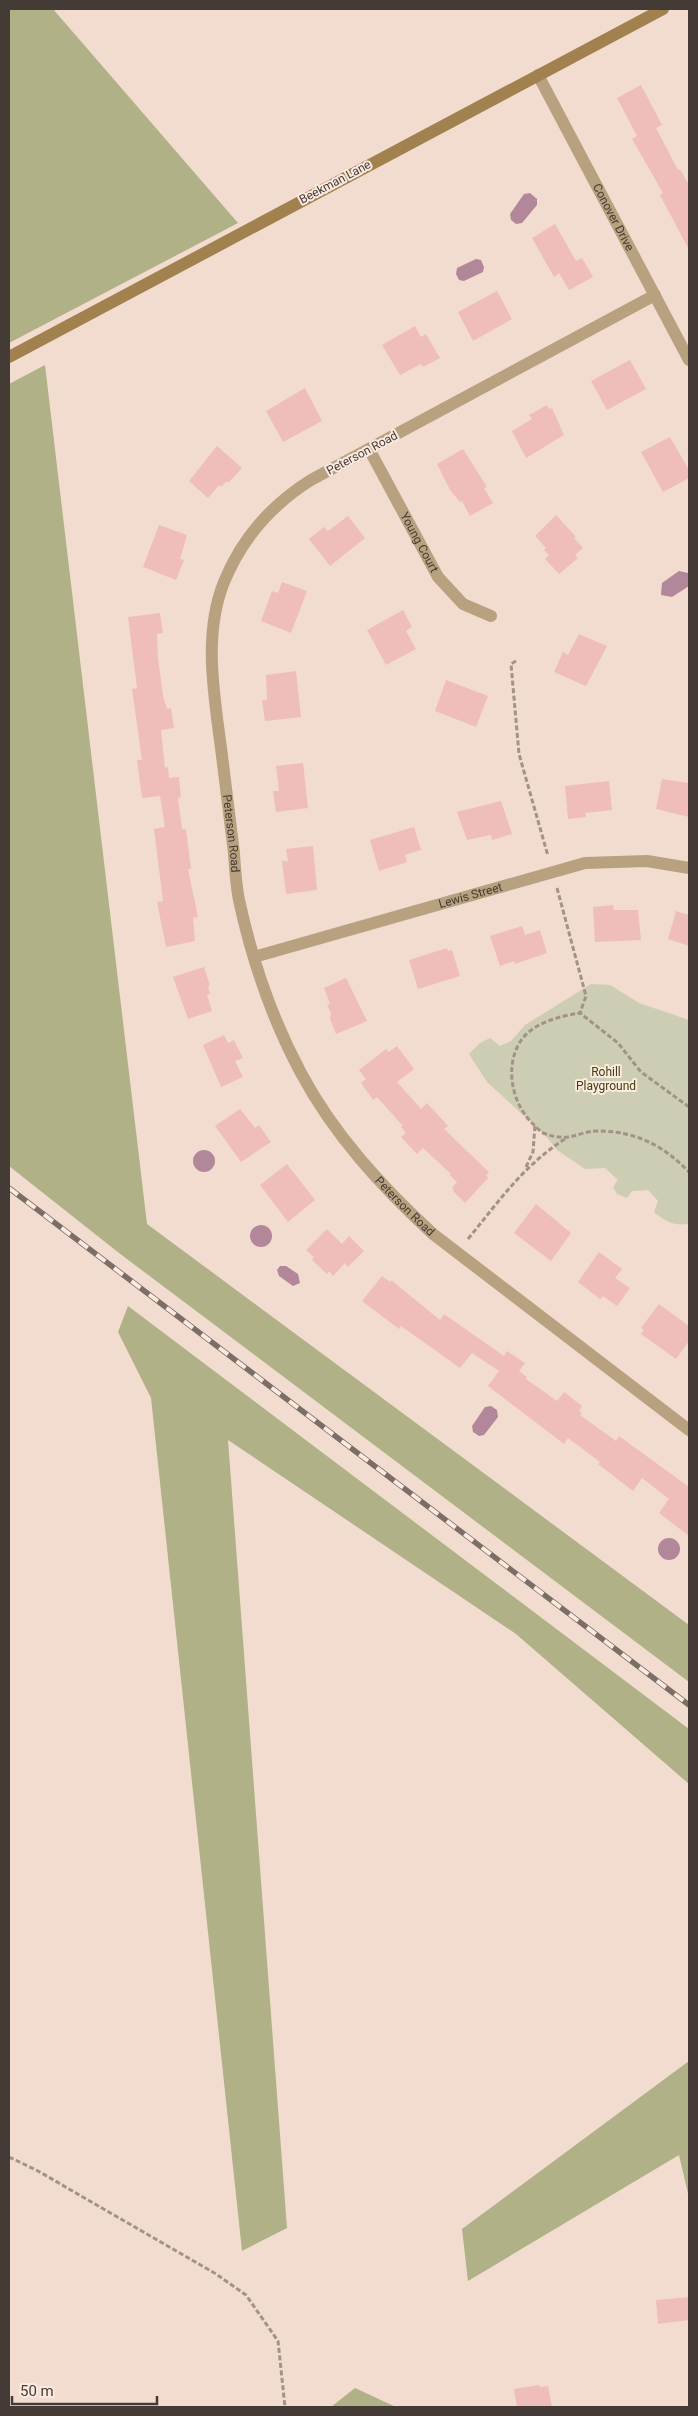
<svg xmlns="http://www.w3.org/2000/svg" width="698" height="2416" font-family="Roboto,sans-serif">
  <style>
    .green { fill: #cccdb2 }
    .forest { fill: #b0b186 }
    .water { fill: #b2879a }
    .building { fill: #efbdbb }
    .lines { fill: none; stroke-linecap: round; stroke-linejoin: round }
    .path { stroke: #a29289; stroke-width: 3; stroke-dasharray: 5 2.5; stroke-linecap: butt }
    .street { stroke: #b7a17f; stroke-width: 12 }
    .secondary { stroke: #a1814d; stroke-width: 12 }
    .rail-casing { stroke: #7b6e67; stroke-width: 5.5 }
    .rail { stroke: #fceae0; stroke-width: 4; stroke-dasharray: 11; stroke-linecap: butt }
    .labels { text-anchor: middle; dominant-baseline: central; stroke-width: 4; stroke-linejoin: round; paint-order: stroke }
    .street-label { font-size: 12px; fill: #443b36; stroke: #fceae0 }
    .park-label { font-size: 12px; fill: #41410c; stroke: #fceae0 }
  </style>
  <rect width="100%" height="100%" fill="#f2dcd0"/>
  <path class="green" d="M591,984L610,985L639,1003L689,1020V1224C674,1226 666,1222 654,1212L658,1201L648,1190L632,1191L627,1198L617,1194L613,1187L618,1180L605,1168L585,1169L557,1150L544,1134L487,1082L469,1054L480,1043L490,1038L500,1046L511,1041L525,1025Z"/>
  <g class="forest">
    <polygon points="9,9 53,9 238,223 9,343"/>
    <polygon points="45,365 147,1224 689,1625 689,1682 119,1253 9,1166 9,384"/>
    <polygon points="128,1306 689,1729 689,1784 516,1634 228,1440 287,2228 242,2251 151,1398 118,1332"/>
    <polygon points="689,2061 689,2198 679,2155 468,2281 462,2229"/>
    <polygon points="355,2388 396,2407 331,2407"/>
  </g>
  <g class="water">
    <polygon points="530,193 537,199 537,205 522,223 516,224 511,220 510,214 524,194"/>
    <polygon points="476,259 481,260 484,267 483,272 464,281 459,280 456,274 457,268"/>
    <polygon points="679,571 688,573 689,586 672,597 661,595 662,583"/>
    <circle cx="204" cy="1161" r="11"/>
    <circle cx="261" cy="1236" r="11"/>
    <polygon points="280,1266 286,1266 298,1274 300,1283 293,1286 279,1276 277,1270"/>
    <polygon points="491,1406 497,1410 498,1417 484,1435 479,1436 473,1432 472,1426 485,1407"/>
    <circle cx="669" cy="1549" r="11"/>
  </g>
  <g class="building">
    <polygon points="641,85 662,125 656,128 678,170 680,169 689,185 689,250 660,195 663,193 632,139 637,136 617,98"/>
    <polygon points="555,224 576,261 582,258 593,277 569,290 559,273 554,277 532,238"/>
    <polygon points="497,291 512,319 473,341 458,312"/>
    <polygon points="415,326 421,337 426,334 440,358 423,367 421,364 400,375 382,345"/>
    <polygon points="630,360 646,389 607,410 591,381"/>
    <polygon points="305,388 322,421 283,442 266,411"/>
    <polygon points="547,405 549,409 552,408 564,435 526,458 512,431 532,419 529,415"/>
    <polygon points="670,437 689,470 689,478 663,492 641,452"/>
    <polygon points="217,446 242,468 228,483 227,481 221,487 219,485 208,498 189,481"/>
    <polygon points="463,449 487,487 484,488 493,503 470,516 462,501 460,502 450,490 437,464"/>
    <polygon points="556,515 576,537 574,538 583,548 575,555 578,558 559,574 545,559 549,555 544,550 546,548 535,536"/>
    <polygon points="348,516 365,538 330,566 309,539 324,527 328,531"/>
    <polygon points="159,525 187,535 180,559 184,560 176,580 143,567"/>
    <polygon points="282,582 307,591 291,633 261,621 272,591 278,593"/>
    <polygon points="403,610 412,627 406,631 416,649 386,665 367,630"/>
    <polygon points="160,613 163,633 157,634 158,658 163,696 167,709 171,708 174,728 161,730 165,768 168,767 169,778 179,777 181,797 178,798 182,829 186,829 191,869 188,869 198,917 193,918 195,941 166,947 157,902 163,901 154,829 165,827 160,796 142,798 137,760 142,760 132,689 137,688 128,617"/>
    <polygon points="579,634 607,646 586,686 554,672 563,652 568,655"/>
    <polygon points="296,671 301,717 265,721 262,700 267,700 266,675"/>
    <polygon points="446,680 488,696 476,727 435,711"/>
    <polygon points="303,763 308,808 276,812 273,791 279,791 276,766"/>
    <polygon points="662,779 689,783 689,817 656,809"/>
    <polygon points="609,781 612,810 585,813 586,817 568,819 565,786"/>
    <polygon points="501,801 512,834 492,840 491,835 467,840 457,812"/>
    <polygon points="414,827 421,850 405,855 407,862 379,871 370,840"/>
    <polygon points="313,846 317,890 286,894 282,861 288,861 286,849"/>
    <polygon points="613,905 614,910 638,910 641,940 595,942 593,907"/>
    <polygon points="676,911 689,915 689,946 668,939"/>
    <polygon points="522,926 525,935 540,930 547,953 515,964 514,961 500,966 490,936"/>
    <polygon points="447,948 448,951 452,950 460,976 418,989 409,960"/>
    <polygon points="204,967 210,986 208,986 210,994 207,995 212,1011 188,1019 173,977"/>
    <polygon points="346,978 367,1021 336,1034 330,1019 331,1013 327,1005 330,1004 324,988"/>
    <polygon points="224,1035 228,1043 234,1040 243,1058 235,1061 243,1077 221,1087 203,1045"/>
    <polygon points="397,1046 414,1069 397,1082 421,1109 427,1103 448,1126 444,1129 489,1172 486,1175 488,1178 465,1203 453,1191 454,1190 452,1188 457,1182 450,1175 451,1174 423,1148 417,1154 401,1137 406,1133 401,1127 403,1126 377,1097 373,1100 361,1083 366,1079 359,1070 386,1049 389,1052"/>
    <polygon points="240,1109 255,1128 259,1125 271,1142 241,1162 215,1126"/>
    <polygon points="287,1164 315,1200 288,1222 260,1185"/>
    <polygon points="536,1204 571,1233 551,1261 514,1233"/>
    <polygon points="327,1229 342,1244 349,1236 364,1251 348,1267 345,1263 333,1276 329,1271 327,1274 312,1260 314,1257 306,1250"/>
    <polygon points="599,1252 622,1269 615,1278 630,1288 617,1306 603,1296 600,1299 578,1282"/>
    <polygon points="382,1276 390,1282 391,1280 440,1320 444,1314 504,1356 507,1351 525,1363 519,1371 527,1377 526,1379 557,1401 564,1392 582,1406 579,1411 582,1413 580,1415 616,1441 619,1436 689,1487 689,1536 659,1513 669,1499 642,1478 633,1491 598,1464 600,1462 568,1438 564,1444 488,1386 499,1371 472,1353 460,1368 401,1326 399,1329 362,1301"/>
    <polygon points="659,1304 689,1326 689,1341 676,1359 641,1334 644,1330 641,1328"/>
    <polygon points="689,2297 689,2320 658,2324 656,2300"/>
    <polygon points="539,2385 540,2387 548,2386 552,2407 517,2407 514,2389"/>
  </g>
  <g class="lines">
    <g class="path">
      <polyline points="516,661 511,664 519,754 548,856"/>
      <polyline points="557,888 586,996 580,1013"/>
      <path d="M689,1107L641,1072L618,1043L580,1013C561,1016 535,1022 522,1039C504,1064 511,1102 532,1123C536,1127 541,1133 546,1134C572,1143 577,1131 598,1131C636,1131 664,1146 689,1172"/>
      <polyline points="526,1167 533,1152 535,1125"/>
      <path d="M468,1239C499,1201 524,1165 565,1139"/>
      <polyline points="9,2157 38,2171 216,2274 246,2295 278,2341 285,2407"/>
    </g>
    <g class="street">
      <path id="s1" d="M538,75L689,360"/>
      <path id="s2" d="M655,295L311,480C271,505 242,538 224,582C202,637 215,699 222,756C226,788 230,821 234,853C235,869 236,885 239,900C252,960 272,1019 301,1073C334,1135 382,1187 433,1234L689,1430"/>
      <path id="s3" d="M369,449L438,577L463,604L491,616"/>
      <path id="s4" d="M254,957L585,863L647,861L689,868"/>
    </g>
    <polyline class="secondary" points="9,357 663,9"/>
    <g class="rail-casing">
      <polyline id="rail" points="9,1188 689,1705"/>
    </g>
    <use href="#rail" class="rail"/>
  </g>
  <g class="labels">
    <g class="street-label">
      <text transform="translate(335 182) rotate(-28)">Beekman Lane</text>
      <text stroke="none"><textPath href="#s1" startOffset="161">Conover Drive</textPath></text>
      <text transform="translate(362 453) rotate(-28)">Peterson Road</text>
      <text stroke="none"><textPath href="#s3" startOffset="106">Young Court</textPath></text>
      <text stroke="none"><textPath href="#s2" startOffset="781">Peterson Road</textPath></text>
      <text stroke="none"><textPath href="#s4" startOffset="225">Lewis Street</textPath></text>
      <text stroke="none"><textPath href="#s2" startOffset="1202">Peterson Road</textPath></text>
    </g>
    <g class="park-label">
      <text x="606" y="1072">Rohill<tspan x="606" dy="14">Playground</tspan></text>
    </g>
  </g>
  <rect width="698" height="2416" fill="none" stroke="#443b36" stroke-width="20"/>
  <path d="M12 2396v8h145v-8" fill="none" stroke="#443b36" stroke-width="2.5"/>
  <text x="20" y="2396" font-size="15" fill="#443b36" stroke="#fceae0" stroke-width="4" paint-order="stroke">50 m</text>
</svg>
